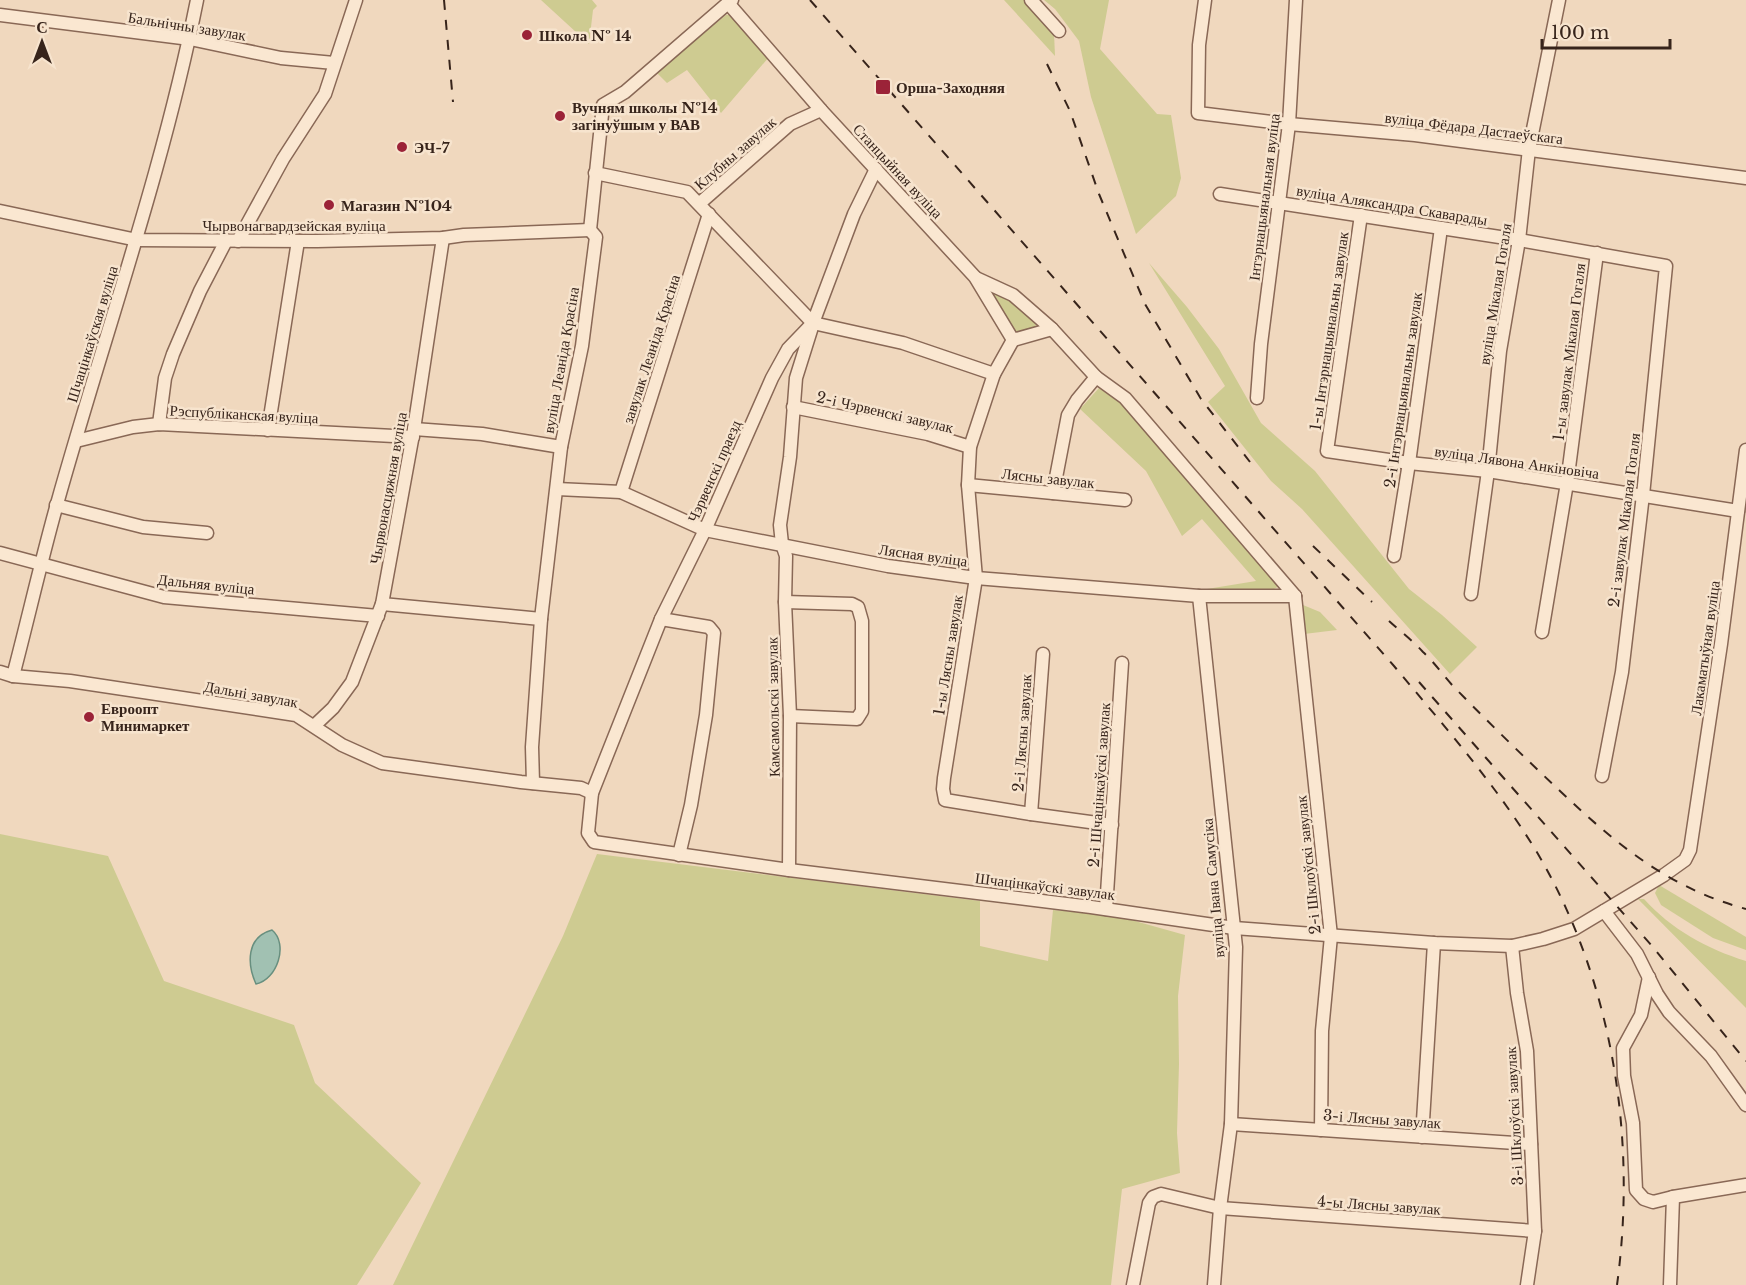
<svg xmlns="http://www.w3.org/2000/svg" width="1746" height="1285" font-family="'Libre Baskerville',serif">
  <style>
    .green { fill: #cecb91 }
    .water { fill: #a1c1b2; stroke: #688f7f; stroke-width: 1.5 }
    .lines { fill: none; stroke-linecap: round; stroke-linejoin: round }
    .minor-casing { stroke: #896856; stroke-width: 15 }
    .minor { stroke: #fae7d1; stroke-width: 12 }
    .rail { stroke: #37241b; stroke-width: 2; stroke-dasharray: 10 10; stroke-linecap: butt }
    .poi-dot { fill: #9b2338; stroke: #f7e4ce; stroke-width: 2 }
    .labels { text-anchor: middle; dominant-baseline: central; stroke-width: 5; stroke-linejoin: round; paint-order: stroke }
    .street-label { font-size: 15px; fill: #37241b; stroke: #f7e4ce }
    .poi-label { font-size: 15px; font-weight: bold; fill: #37241b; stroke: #f7e4ce; text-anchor: start }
  </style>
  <rect width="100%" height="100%" fill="#f0d8be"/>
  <g class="green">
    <polygon points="541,0 592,0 597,6 593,10 589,44"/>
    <polygon points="1004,0 1025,0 1054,33 1055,56"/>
    <polygon points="1044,0 1109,0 1100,49 1157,114 1171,115 1181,178 1176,196 1136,234 1091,97 1079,41 1055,9"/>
    <polygon points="726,15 731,15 769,57 721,113 687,70 667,83 656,72"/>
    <polygon points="1149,263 1187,307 1219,349 1261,423 1315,471 1409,589 1442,615 1477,647 1450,674 1302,509 1271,481 1208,402 1225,386"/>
    <polygon points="988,291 1008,298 1036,323 1035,329 1020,333 1014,331"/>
    <polygon points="1099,388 1123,405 1281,585 1274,589 1207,589 1256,581 1202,519 1182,536 1146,471 1080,409"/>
    <polygon points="1303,605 1320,612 1337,630 1304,634"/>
    <polygon points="0,834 108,856 164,981 294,1025 315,1083 421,1183 357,1285 0,1285"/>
    <polygon points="597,854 980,901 980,946 1048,961 1053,910 1117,916 1185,935 1178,996 1179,1064 1177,1133 1180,1173 1122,1189 1111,1285 393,1285 563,936"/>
    <polygon points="1659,885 1746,937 1746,950 1713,938 1661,905 1655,893"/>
    <path d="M1638,899H1644C1671,929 1707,949 1746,961V1008Z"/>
  </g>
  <path class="water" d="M272,930C289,944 277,980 256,984C247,964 246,937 272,930Z"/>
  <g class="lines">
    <g class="minor-casing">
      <g id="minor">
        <polyline points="732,0 728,3 821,110 975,277 1013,340 994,374 970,447 968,485 976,578 944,778 943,789 945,800 1031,814 1112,825"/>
        <polyline points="1031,0 1059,31"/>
        <polyline points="1205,0 1199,45 1198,113 1289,124 1415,135 1746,178"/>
        <polyline points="0,15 190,39 281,58 334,63"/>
        <polyline points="876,169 854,214 813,323 788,349 772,378 705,530 661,619 592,793 588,833 594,842 789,870 1091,907 1234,928 1434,943 1512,946 1543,939 1574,929 1664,875 1685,860 1690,850 1721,644 1746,450"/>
        <polyline points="595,173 687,192 813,323"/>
        <polyline points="1220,194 1519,240 1666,266 1643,495 1622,672 1602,776"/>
        <polyline points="700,203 790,124 821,110"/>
        <polyline points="0,211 137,240 317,241 443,238 464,235 590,230"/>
        <polyline points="1361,215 1327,451 1409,463 1488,471 1738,511"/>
        <polyline points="238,241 283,159 325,94 356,0"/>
        <polyline points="976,278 1013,295 1052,329 1096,377 1125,398 1295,596"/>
        <polyline points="813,323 903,343 994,374"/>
        <polyline points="1013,340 1052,329"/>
        <polyline points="1257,398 1261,344 1289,124 1296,0"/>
        <polyline points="793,407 928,434 970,447"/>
        <polyline points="159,424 165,378 173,354 200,291 226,241"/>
        <polyline points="414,429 482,434 561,447"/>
        <polyline points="268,430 298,241"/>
        <polyline points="76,441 133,427 159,424 413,437"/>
        <polyline points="968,485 1125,500"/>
        <polyline points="557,489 621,492 705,530 888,566 976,578 1199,596 1295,596"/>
        <polyline points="621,492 709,214"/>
        <polyline points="1053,493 1068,415 1077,400 1096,377"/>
        <polyline points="56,505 143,527 207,533"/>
        <polyline points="0,553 164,597 378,616"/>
        <polyline points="1394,556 1409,463 1441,228"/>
        <polyline points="1471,594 1488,471 1500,351 1519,240 1529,149 1559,0"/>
        <polyline points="1199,596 1236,947 1231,1124 1220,1208 1214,1285"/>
        <polyline points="1295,596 1331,936 1322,1031 1321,1130"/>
        <polyline points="785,602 852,604 858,607 862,621 862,711 857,719 790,716"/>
        <polyline points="382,604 541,619"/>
        <polyline points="661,619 709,627 714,633 706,715 691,805 679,855"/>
        <polyline points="1542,632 1567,483 1597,253"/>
        <polyline points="0,672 13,676 70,681 296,715 342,745 382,763 521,782 581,788 592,793"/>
        <path d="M13,676C28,619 41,561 57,504C104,336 163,171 197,0"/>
        <polyline points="314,726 333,708 352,682 382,604 414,429 443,238"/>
        <polyline points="533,783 532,747 541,619 561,447 582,346 596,237 590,230 603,105 625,92 728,3"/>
        <polyline points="1031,814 1043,654"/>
        <polyline points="789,870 790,716 785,602 786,556 782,544 780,525 790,457 796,378 812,327"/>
        <polyline points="1106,909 1122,663"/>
        <polyline points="1604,911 1637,954 1657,994 1669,1012 1711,1056 1746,1105"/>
        <polyline points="1512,946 1517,993 1527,1051 1535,1231 1527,1285"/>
        <polyline points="1649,977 1641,1015 1623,1048 1624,1076 1633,1123 1636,1190 1644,1199 1653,1202 1673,1197"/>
        <polyline points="1231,1124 1531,1144"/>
        <polyline points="1422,1137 1434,943"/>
        <polyline points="1133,1285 1149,1203 1153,1197 1161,1194 1220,1208 1535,1231"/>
        <polyline points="1670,1285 1673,1197 1746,1185"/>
      </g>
    </g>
    <use href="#minor" class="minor"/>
    <g class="rail">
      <polyline points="444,0 453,102"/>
      <path d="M810,0L1394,666C1445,727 1497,786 1538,854C1613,982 1637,1139 1617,1285"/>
      <polyline points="1047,64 1070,111 1099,194 1145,304 1201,399 1250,462"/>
      <polyline points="1313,546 1372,602"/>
      <path d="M1389,621C1400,631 1413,641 1423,652C1434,662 1443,675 1453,686C1488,722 1524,757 1560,791C1617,845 1669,888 1746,909"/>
      <polyline points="1419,682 1652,946 1746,1061"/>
    </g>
  </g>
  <g class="poi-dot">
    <circle cx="527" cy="35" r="6"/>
    <rect x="875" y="79" width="16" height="16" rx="3"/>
    <circle cx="560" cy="116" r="6"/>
    <circle cx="402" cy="147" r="6"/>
    <circle cx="329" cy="205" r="6"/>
    <circle cx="89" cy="717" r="6"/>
  </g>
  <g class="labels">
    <g class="street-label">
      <text transform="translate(187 26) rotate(9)">Бальнічны завулак</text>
      <text transform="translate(1474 128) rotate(7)">вуліца Фёдара Дастаеўскага</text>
      <text transform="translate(735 153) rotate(-41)">Клубны завулак</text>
      <text transform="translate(898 171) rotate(47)">Станцыйная вуліца</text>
      <text transform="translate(1264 197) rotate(-83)">Інтэрнацыянальная вуліца</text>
      <text transform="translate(1392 205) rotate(9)">вуліца Аляксандра Скаварады</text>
      <text x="294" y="225">Чырвонагвардзейская вуліца</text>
      <text transform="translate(1495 294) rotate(-81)">вуліца Мікалая Гогаля</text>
      <text transform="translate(1329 331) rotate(-82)">1-ы Інтэрнацыянальны завулак</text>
      <text transform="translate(92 334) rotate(-73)">Шчацінкаўская вуліца</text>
      <text transform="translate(651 349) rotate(-72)">завулак Леаніда Красіна</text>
      <text transform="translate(1569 352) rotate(-83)">1-ы завулак Мікалая Гогаля</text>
      <text transform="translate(561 360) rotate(-80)">вуліца Леаніда Красіна</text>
      <text transform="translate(1403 390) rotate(-82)">2-і Інтэрнацыянальны завулак</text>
      <text transform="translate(885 412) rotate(13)">2-і Чэрвенскі завулак</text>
      <text transform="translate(244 414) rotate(3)">Рэспубліканская вуліца</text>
      <text transform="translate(1517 462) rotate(8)">вуліца Лявона Анкіновіча</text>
      <text transform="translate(714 471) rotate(-66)">Чэрвенскі праезд</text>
      <text transform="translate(1048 478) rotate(6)">Лясны завулак</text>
      <text transform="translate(388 488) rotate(-80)">Чырвонасцяжная вуліца</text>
      <text transform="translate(1624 520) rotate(-83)">2-і завулак Мікалая Гогаля</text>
      <text transform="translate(923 555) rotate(8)">Лясная вуліца</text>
      <text transform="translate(206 584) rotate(6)">Дальняя вуліца</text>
      <text transform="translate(1705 648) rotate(-82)">Лакаматыўная вуліца</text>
      <text transform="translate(948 655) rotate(-81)">1-ы Лясны завулак</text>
      <text transform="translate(251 694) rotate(10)">Дальні завулак</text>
      <text transform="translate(773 707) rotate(-91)">Камсамольскі завулак</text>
      <text transform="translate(1022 733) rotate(-86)">2-і Лясны завулак</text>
      <text transform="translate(1099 785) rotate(-86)">2-і Шчацінкаўскі завулак</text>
      <text transform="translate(1308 865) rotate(-96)">2-і Шклоўскі завулак</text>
      <text transform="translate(1045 886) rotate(7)">Шчацінкаўскі завулак</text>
      <text transform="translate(1213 888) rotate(-95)">вуліца Івана Самусіка</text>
      <text transform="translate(1514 1116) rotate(-93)">3-і Шклоўскі завулак</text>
      <text transform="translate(1382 1119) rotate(4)">3-і Лясны завулак</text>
      <text transform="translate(1379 1205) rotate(4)">4-ы Лясны завулак</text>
    </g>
    <g class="poi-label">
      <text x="539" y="35">Школа № 14</text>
      <text x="896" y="87">Орша-Заходняя</text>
      <text x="572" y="107">Вучням школы №14<tspan x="572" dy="17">загінуўшым у ВАВ</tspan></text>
      <text x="414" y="147">ЭЧ-7</text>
      <text x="341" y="205">Магазин №104</text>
      <text x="101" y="708">Евроопт<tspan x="101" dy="17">Минимаркет</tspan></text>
    </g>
  </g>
  <g transform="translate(42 42)" stroke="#f7e4ce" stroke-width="4.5" paint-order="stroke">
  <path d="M0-4.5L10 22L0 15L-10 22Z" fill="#37241b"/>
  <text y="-9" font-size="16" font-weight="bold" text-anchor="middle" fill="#37241b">С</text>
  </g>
  <path d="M1542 39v9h128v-9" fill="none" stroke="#37241b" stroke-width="3"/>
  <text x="1551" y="39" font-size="18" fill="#37241b" stroke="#f7e4ce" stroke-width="4.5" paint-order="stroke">100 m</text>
</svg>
